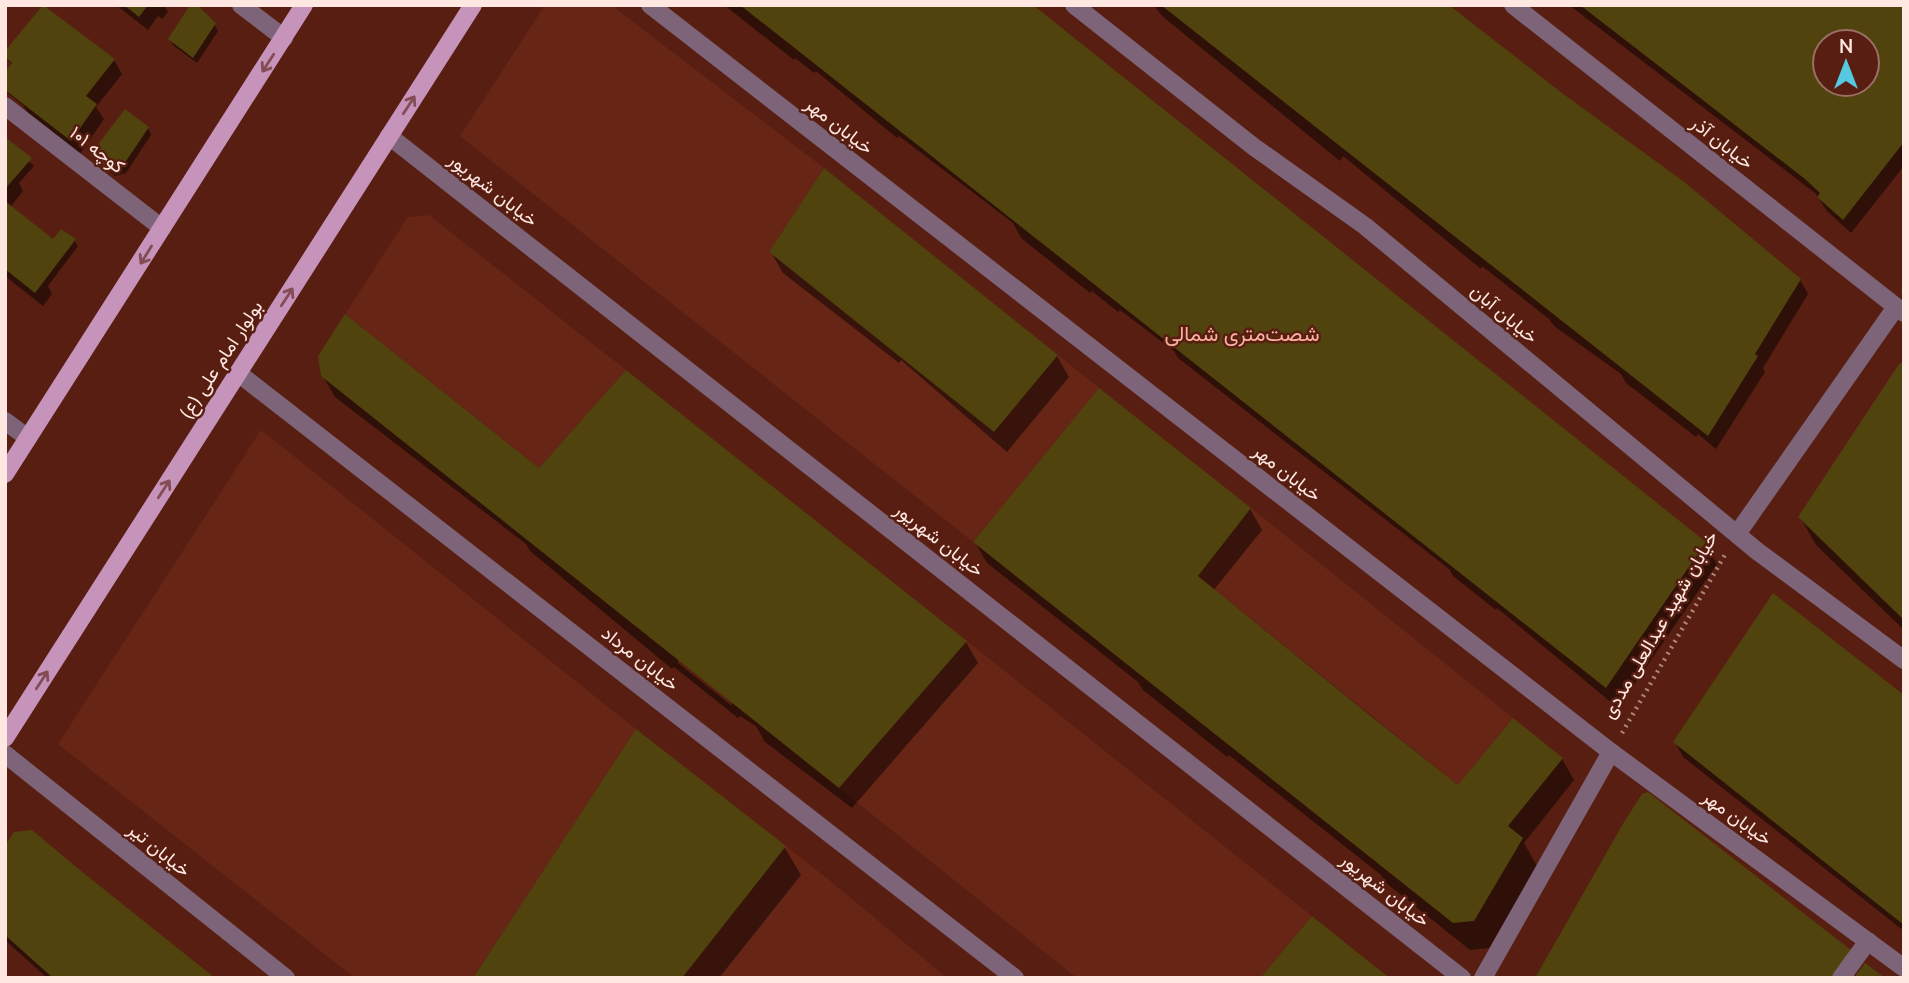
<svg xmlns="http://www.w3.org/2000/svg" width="1909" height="983" font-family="'Nunito Sans',Vazirmatn,sans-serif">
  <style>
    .built { fill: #672516 }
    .shadow { fill: #0007; fill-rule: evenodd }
    .building { fill: #50430d; fill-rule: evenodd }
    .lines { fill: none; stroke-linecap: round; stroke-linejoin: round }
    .path { stroke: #ae867c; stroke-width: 4.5; stroke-dasharray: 2 5; stroke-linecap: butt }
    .minor { stroke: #7d6478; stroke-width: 18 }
    .primary { stroke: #c693bb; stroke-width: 18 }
    .oneway { stroke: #844d55 }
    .labels { text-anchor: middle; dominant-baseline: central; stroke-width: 5; stroke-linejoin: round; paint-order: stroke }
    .street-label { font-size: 19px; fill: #ffe8e2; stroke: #581e11 }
    .neighbourhood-label { font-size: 21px; fill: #fab1a0; stroke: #581e11 }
  </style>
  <rect width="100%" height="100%" fill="#581e11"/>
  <g class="built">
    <polygon points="545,5 611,5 824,168 769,252 994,432 1058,355 1099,388 973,542 460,136"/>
    <polygon points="429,215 626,370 539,468 345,314 408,217"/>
    <polygon points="261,430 636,729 473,978 355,978 58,744"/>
    <polygon points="1251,508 1513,718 1458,785 1198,576"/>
    <polygon points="967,641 1312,916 1260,978 1077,978 839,788"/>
    <polygon points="786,846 828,879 947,978 682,978"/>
  </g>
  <g class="shadow">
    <polygon points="116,5 164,5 168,12 162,19 158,16 148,30"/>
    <polygon points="724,5 1030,5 1705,543 1717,564 1618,708 1497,608 1496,610 1453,576 1449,569 1178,358 1174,351 1120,310 1118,312 1092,291 1090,293 1021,238 1013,223 899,136 897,138 816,71 814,73 795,58 794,60"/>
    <polygon points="1154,5 1447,5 1800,280 1808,294 1763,368 1765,372 1716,449 1698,434 1696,437 1626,383 1621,374 1554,326 1549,319 1482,266 1481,269 1343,156 1340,161 1162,16"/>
    <path d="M1569,5H1897L1904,10V166L1851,233L1827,211L1815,193ZM1825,42H1867V84H1825Z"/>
    <polygon points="214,24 218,31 197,63 174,46 170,39"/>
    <polygon points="5,57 114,60 122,74 96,107 104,119 80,154 28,114 23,105 5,91 5,75 13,65"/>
    <polygon points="148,128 151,135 126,173 115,176 92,156"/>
    <polygon points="5,139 34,166 19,183 23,191 10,207 54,241 74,240 78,246 48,286 52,294 43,306 5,276"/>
    <polygon points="771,252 1057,356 1069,377 1007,452 901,360 899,363 783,273"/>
    <polygon points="1904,364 1904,630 1816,545 1800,517"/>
    <path d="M323,376L539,471L966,642L978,663L852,808L765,742L756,726L740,716L738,718L674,667L672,669L530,551L526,544L335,397ZM678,659L734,702L731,705L678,663Z"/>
    <polygon points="1250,509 1262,530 1213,591 1464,793 1562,759 1574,780 1524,843 1537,866 1489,948 1470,950 1386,883 1381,875 1229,755 1227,757 1143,690 1138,682 987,563 975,542"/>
    <polygon points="1904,696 1904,931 1683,757 1675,742"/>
    <polygon points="637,731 785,848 801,875 719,978 475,978"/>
    <polygon points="5,849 212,978 47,978 5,940"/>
  </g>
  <g class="building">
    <polygon points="43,5 115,59 86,96 97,104 71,141 5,90 5,72 12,63 5,57 5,51"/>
    <polygon points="124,5 148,5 139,17"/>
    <polygon points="190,5 197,5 216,23 193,58 168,39"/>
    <polygon points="740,5 1033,5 1706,542 1606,688"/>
    <polygon points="1161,5 1449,5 1562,93 1683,181 1801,279 1755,354 1758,356 1708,436"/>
    <path d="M1580,5H1900L1904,8V142L1843,220L1817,197L1820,193L1805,179ZM1825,42H1867V84H1825Z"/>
    <polygon points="125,109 149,127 122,167 110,170 90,155"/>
    <polygon points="5,137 32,158 5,189"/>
    <polygon points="824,168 1058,355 994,432 769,252"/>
    <polygon points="5,201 53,239 61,229 76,239 35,293 5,269"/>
    <polygon points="345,314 539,468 626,370 967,641 839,788 321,376 318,356"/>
    <polygon points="1904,362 1904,620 1798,517 1899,364"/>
    <polygon points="1099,388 1251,508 1198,576 1373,718 1458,785 1513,718 1563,758 1508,826 1523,838 1474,921 1453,923 973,542"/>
    <polygon points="1773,593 1904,695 1904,925 1673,742"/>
    <polygon points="636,729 786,846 682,978 473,978"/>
    <polygon points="1648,792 1856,954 1837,978 1535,978 1624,822 1642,794"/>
    <polygon points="32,830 86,875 215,978 53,978 5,935 5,846 14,832"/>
    <polygon points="1312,916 1373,965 1390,978 1260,978"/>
    <polygon points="1865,963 1885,978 1854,978"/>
  </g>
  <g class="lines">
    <polyline class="path" points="1622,733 1726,553"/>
    <g class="minor">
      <polyline points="241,5 284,38"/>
      <polyline points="650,5 1611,752 1904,968"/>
      <polyline points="1074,5 1254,147 1365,226 1757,551 1904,660"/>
      <polyline points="1513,5 1904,313"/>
      <polyline points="5,106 162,228"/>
      <polyline points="389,136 1462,978"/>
      <polyline points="238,373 1015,978"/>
      <polyline points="5,421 28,438"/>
      <polyline points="1737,534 1896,307"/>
      <polyline points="5,754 286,978"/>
      <polyline points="1483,978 1611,752"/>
      <polyline points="1841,978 1868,941"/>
    </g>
    <g class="primary">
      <polyline points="5,474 304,5"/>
      <polyline points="5,738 473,5"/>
    </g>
  </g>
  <defs><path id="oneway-shaft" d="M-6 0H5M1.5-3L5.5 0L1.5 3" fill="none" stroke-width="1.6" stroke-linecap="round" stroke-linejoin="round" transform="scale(1.75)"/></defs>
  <g class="oneway">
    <use href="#oneway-shaft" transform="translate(268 63) rotate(123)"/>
    <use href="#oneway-shaft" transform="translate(409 105) rotate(-57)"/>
    <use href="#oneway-shaft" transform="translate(146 255) rotate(122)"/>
    <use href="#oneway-shaft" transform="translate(287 297) rotate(-57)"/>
    <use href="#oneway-shaft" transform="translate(164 489) rotate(-57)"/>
    <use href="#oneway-shaft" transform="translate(42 680) rotate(-57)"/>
  </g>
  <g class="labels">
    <g class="street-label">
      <text transform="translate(839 126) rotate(38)">خیابان مهر</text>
      <text transform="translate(1722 143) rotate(38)">خیابان آذر</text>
      <text transform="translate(97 150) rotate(38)">کوچه ۱۰۱</text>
      <text transform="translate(493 190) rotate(38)">خیابان شهریور</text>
      <text transform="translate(1504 314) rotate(40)">خیابان آبان</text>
      <text transform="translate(221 360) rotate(-57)">بولوار امام علی (ع)</text>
      <text transform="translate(1287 473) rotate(38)">خیابان مهر</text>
      <text transform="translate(939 540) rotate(38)">خیابان شهریور</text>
      <text transform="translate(1660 625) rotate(-60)">خیابان شهید عبدالعلی مددی</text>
      <text transform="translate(640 659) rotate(38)">خیابان مرداد</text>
      <text transform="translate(1737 818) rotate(36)">خیابان مهر</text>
      <text transform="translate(159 850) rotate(39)">خیابان تیر</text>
      <text transform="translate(1385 890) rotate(38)">خیابان شهریور</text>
    </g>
    <g class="neighbourhood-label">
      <text x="1242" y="334">شصت‌متری شمالی</text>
    </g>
  </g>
  <rect width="1909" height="983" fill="none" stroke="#ffe8e2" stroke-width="14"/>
  <g transform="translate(1846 63)"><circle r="33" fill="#581e11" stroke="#9b6f65" stroke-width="2"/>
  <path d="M0-5L12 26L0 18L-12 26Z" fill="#56c9e1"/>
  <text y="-10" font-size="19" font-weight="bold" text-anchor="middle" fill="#ffe8e2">N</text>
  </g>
</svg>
